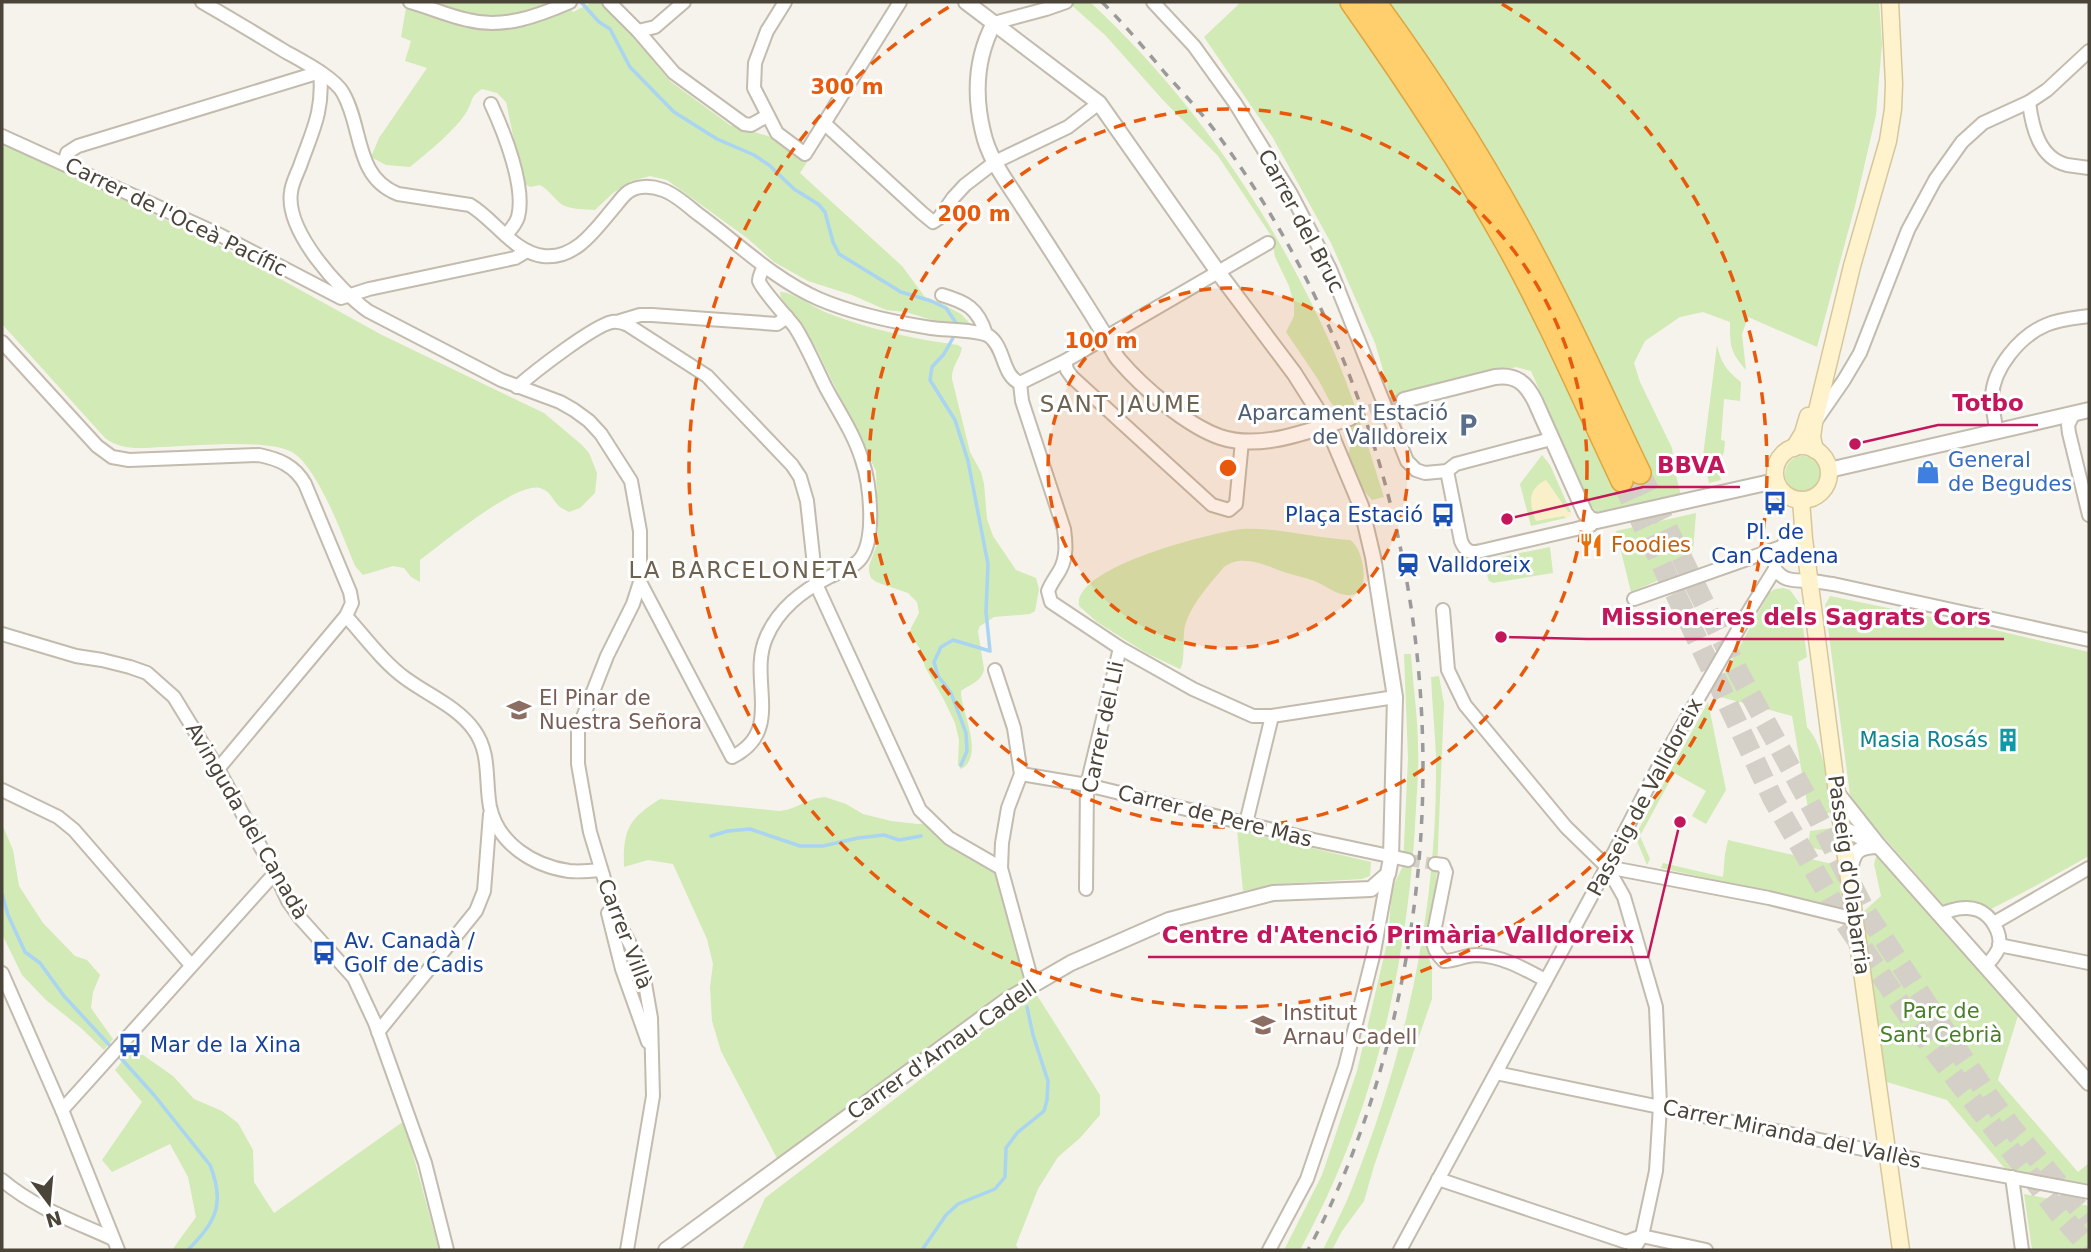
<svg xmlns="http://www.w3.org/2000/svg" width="2091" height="1252" font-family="'DejaVu Sans',sans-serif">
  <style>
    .green { fill: #d2eab5 }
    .sand { fill: #f9efc9 }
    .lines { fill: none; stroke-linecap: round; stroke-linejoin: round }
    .stream { stroke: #a9d4f2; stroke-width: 3.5 }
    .minor-tunnel { stroke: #d4d0c8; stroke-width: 12; stroke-dasharray: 12 6; stroke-linecap: butt }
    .tertiary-tunnel { stroke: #d4d0c8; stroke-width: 14; stroke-dasharray: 14 7; stroke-linecap: butt }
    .motorway-tunnel { stroke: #d4d0c8; stroke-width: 21; stroke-dasharray: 21 10; stroke-linecap: butt }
    .minor-casing { stroke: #c2bbae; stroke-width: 16 }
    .tertiary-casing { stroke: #c2bbae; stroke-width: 18 }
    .secondary-casing { stroke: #d6c79b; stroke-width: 19 }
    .motorway-casing { stroke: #e0a43c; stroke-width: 24 }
    .minor { stroke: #fff; stroke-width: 12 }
    .tertiary { stroke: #fff; stroke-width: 14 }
    .secondary { stroke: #fff3cd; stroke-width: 16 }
    .motorway { stroke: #ffcf6e; stroke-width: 21 }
    .rail { stroke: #9a9a9a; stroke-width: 3.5; stroke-dasharray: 9 9; stroke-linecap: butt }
    .ring { fill: none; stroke: #e8590c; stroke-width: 3.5; stroke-dasharray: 12 9 }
    .labels { text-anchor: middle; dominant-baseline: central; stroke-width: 6; stroke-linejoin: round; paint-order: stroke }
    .street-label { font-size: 21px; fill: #4b4439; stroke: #fff }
    .service-label { font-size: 21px; fill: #4e5e75; stroke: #fff; text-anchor: end }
    .shop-label { font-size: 21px; fill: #366cbe; stroke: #fff; text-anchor: start }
    .transit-label { font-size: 21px; fill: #164399; stroke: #fff; text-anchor: start }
    .food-label { font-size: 21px; fill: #c56008; stroke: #fff; text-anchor: start }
    .education-label { font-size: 21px; fill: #785e54; stroke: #fff; text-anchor: start }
    .culture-label { font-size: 21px; fill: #0d838f; stroke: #fff; text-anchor: end }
    .park-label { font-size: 21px; fill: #4a7f2a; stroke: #fff }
    .neighbourhood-label { font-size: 23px; letter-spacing: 2px; fill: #6e6250; stroke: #fff }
    .centre { fill: #e8590c; stroke: #fff; stroke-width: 3.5 }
    .ring-label { font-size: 21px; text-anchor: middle; font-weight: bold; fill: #e8590c; stroke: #fff; stroke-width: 6; stroke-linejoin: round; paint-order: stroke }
    .leader { fill: none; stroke: #c2185b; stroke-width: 2.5 }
    .callout-dot { fill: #c2185b; stroke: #fff; stroke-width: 2.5 }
    .callout-label { font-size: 23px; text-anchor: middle; font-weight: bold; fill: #c2185b; stroke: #fff; stroke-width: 6; stroke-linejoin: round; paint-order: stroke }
  </style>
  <rect width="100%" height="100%" fill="#f6f3ec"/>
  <g class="green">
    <path d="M407,2H565L573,12L593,2H600L640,38L653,61L670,81L730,125L771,137L807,162L800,173L902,266L925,297L939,302L961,314L975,329L942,323L906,312L886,310L852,295L808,281L774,262L747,238L667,180L650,176L631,181L613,193L595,210C585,209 570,210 561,204C554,198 549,190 540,185L530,187L523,183L506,102L497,93L482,89C469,98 474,99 467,111C458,128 425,155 410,167L386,165L371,157L379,138L427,68L405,61L411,41L401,37Z"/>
    <path d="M1068,2H1090C1193,97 1275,218 1332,347C1353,395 1368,446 1384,497L1372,500L1357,483L1351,468L1348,457L1351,441L1343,411L1336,409L1329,400L1319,381L1286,332L1294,316V304L1289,286L1275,257L1272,237L1218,156L1162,99L1106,36Z"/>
    <path d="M1241,2H1879L1882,44L1876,115L1855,206L1817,347L1748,317L1742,334L1746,370C1730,352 1730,346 1730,322L1703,312L1680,317L1645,341L1634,363L1640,382L1672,448L1675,472L1681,495L1607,512L1596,511L1590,505L1531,371L1516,367L1391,397L1375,343L1331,243L1273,138L1204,37Z"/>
    <path d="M2,143L213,242L382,335L544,413L582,445L589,453L597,473L595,493L580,508L569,512C568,511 561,508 560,507C552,500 551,491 540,488C515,482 442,544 420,560V582L411,577L404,568L393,566L363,575L355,566C343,537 317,464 290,451C264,439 193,446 162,447C141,448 122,451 105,438L2,324Z"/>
    <path d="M780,292C791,291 816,309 830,314C872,330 914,339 958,345L962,348C960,359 951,367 952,379L970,452L981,472L984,484L987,519L993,536L1016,570L1036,578L1039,589L1035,611L1030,614L994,617L980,626L978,631L984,669C982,682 970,684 961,691C960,710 986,756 961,769L958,765L959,740L955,723L943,698L925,667L920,649L910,634L911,628L919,613L917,602L908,593L876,582L871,578L869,572V566L877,544L878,530L876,471L817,350L794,314L781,298Z"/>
    <path d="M1717,345C1721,363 1727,371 1741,382L1740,401L1724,399L1721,440L1725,441L1724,452L1720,461L1716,463L1721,480L1709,483L1703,456Z"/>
    <polygon points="1542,455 1550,465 1571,512 1568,512 1546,480 1566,518 1531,526 1520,484"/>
    <circle cx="1803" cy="474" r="18"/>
    <polygon points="1696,513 1693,552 1671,561 1676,573 1631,592 1616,531"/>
    <path d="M1241,529C1277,527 1313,538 1350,540C1363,547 1372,591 1352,595C1339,597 1328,587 1317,582C1305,577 1292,575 1281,571C1263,564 1241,554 1224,567C1210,584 1191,604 1185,626C1182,638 1186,661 1180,669L1146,653L1097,622L1079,606C1072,567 1211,533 1241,529Z"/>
    <polygon points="1550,547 1553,573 1493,583 1489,581 1484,566 1494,560 1510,555"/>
    <path d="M1783,588L1790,590L1800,604L1807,657L1798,662L1807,727C1827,750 1826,784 1830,813L1809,814L1792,716L1713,695L1769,593L1775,589Z"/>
    <path d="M1830,596L1995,630L2089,652V856L2026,891L1991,909C1975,898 1962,900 1944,906L1860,810L1850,795L1825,605Z"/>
    <path d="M1404,654H1411C1413,686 1418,718 1418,749C1419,769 1417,788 1416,808C1409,960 1374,1116 1300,1250H1284L1322,1175L1357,1071L1388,939L1392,888L1403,866L1408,758Z"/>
    <path d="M1439,676L1444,704L1437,870L1429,958L1432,969V999L1374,1166L1364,1201L1342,1231L1332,1250H1323C1333,1229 1344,1209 1352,1188C1407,1051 1438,904 1436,757C1435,730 1432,703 1431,677Z"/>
    <polygon points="1708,702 1726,790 1706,824 1692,816 1706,791 1674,773 1640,836 1650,859 1647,865 1635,836"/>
    <path d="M825,797L846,804L863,814L891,821L918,824L933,823L1001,868L1033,985L781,1166L721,1051L712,1021L710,987L713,964L707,939L673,864L648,860L624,867C623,830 628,819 660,799L779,811C799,809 804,799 825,797Z"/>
    <polygon points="2,824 13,850 19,886 43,923 75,956 87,960 100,975 93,992 91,1008 113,1039 104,1050 81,1028 46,1000 22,975 2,934"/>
    <polygon points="1831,828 1833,836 1837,837 1840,854 1808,847 1810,831"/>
    <polygon points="1237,830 1371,862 1370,876 1362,879 1278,884 1243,891"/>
    <polygon points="1728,840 1841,866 1845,906 1841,908 1661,868 1663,863 1723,877 1725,854"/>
    <polygon points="1879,846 2021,1006 1998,1080 2078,1172 2089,1163 2089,1191 2012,1177 1947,1100 1877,1079 1855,919 1881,896 1874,864"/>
    <polygon points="1035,992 1100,1095 1100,1115 1080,1138 1058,1157 1038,1189 1016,1245 1019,1250 742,1250 765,1198"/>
    <polygon points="133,1048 173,1076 194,1099 222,1111 238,1123 253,1150 254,1182 274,1213 404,1121 439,1250 172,1250 196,1217 188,1177 170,1144 112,1172 102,1160 142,1102 115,1070"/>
    <polygon points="2024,1194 2089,1206 2089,1250 2032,1250"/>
  </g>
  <path class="sand" d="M1546,480L1568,512H1571V516L1566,518L1564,516L1536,521C1529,504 1527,489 1546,480Z"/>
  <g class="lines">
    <g class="stream">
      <polyline points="581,2 599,22 610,29 630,67 674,112 717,139 754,155 769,165 794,189 818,204 825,212 833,242 839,254 901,292 931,301 946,308 956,323"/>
      <polyline points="953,338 944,354 932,367 930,380 955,420 968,461 988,564 986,612 990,651 953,640 941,647 934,662 938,676 951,693 966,733 967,751 961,765"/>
      <polyline points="711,836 728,831 750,829 800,846 823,846 858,838 884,835 899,840 921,836"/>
      <polyline points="2,894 8,915 25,952 40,963 64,996 113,1049"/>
      <path d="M118,1055L154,1095L210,1165C226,1205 215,1222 188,1250"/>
      <polyline points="922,1250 946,1215 958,1204 995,1189 1005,1177 1006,1148 1017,1133 1044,1111 1047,1100 1048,1081 1033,1035 1027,1007"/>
    </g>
    <polyline class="minor-tunnel" points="1408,860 1435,864"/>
    <polyline class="tertiary-tunnel" points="1350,418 1404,400"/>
    <g class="motorway-tunnel">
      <polyline points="1640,473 1736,668 1820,822 1865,911 1989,1097 2012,1128 2089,1221"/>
      <polyline points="1622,481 1773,799 1842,918 1917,1028 2059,1213 2089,1247"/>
    </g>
    <g class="minor-casing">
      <g id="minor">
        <path d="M202,2C230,18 258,35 286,52C302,61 335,78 343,93C363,127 354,177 398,194L470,205C494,219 513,252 543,256C577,260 597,227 617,204C620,200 624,195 628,192C638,185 652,186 663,190C675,194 688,206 698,214C738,243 773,279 819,299C854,314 893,322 931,328C944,330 980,330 989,336C1005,347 1002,376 1020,383"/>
        <path d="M410,2C429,7 448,16 468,20C503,29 538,16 570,2"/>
        <polyline points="609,2 638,31 674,73 744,124 751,125 767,116"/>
        <polyline points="785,2 767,31 755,63 754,88 777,133 805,154 900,2"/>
        <polyline points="1153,2 1194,46 1235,103 1291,194 1330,269 1407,461 1416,470 1425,473 1447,471 1456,464 1551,439"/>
        <polyline points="994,23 1046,9 1066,2"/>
        <polyline points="638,31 655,27 684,2"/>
        <path d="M320,72C324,111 312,132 300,166C297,174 292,183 291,192C285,231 339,290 368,311L501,380L560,402L574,410L589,421L601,434L631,481L640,531V582L633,604L607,656L578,730V764L590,832L616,918L638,959L644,978L651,1018L653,1096L627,1250"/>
        <path d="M2029,102C2032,127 2039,158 2067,165C2074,166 2082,167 2089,168"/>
        <path d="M491,104C504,132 526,187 518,217C516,224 511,229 506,235"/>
        <polyline points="824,123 922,213 933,222 939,218 953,198 965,185 995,162 1068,127 1099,103"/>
        <polyline points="2,136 220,235 341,298 369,289 515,258 527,251"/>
        <polyline points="64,164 67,153 78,146 320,72"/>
        <path d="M942,295C966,302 978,308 986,334"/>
        <polyline points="620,321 640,315 652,315 777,324 787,317"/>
        <path d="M2,342L97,446L112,457L129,460L259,455C279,459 295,466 305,484L350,592L352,603L346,616L218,769"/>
        <polyline points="1065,361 1067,370 1072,377 1212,505 1229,510 1236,504 1242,441"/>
        <path d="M1020,383L1022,401L1064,529C1066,543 1067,557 1060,570C1056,577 1051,583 1048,591L1051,602L1120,648L1193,689L1253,716H1272L1395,697"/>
        <polyline points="1020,383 1065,361 1268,243"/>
        <path d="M517,387C534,372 593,326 612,322C618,321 622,322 628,325L707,376L792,465L800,477L807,501L816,584L920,810L949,838L1001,868"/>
        <polyline points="2073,415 2068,425 2069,433 2089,515"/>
        <polyline points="1817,419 1844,380 1860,353 1908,230 1935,180 1962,142 1983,123 2029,102 2047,90 2089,51"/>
        <path d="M1996,430C1995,419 1992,408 1992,397C1993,368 2020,336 2046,325C2060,319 2075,318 2089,316"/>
        <path d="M1447,471L1461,541C1465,551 1471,554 1481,551L1576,529L1591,525L1593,520"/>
        <path d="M1783,545L1775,562V569C1784,582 1794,580 1808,581C1816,581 1825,583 1833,584L2089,640"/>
        <path d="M640,582L732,757C785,731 748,680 766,638C778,609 802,591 829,577C839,572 854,568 861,558C876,537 870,483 862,460C854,434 839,412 826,388C816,368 807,346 795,327C788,318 761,289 759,281C759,276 762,271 764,266"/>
        <polyline points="1634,599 1804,539"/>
        <polyline points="1443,610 1448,670 1465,705 1566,827 1607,867 1624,897 1656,1007 1660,1106 1656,1171 1642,1236 1633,1250"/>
        <path d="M346,616C365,637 383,662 405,678C428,695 458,707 474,730C491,753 485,781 490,807C498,844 534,866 569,871C579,872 591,871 601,870"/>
        <polyline points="2,634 76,656 102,660 130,667 147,673 174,697 218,769 275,873 288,901 300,918 354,978 375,1023 425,1163 447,1250"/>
        <polyline points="995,670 1014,728 1021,774 1008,808 1002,843 1001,868 1033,985"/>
        <polyline points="1021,774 1087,785 1314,840 1408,860"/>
        <polyline points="2,790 58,817 74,830 191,965"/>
        <polyline points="1246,823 1272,716"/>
        <path d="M1435,864L1443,865L1446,872L1433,937C1433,948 1436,953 1444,961C1455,961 1465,955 1477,955C1502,956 1523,968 1545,980"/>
        <polyline points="1607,867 1769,898 1855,919"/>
        <polyline points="1086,889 1087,785 1120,648"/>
        <polyline points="608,913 622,969 648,1042"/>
        <path d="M1940,914C1952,910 1965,905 1978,910C1991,915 2002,933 1999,947C1997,954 1991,960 1986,966"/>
        <polyline points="1994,923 2089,868"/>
        <polyline points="1999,945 2089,963"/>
        <polyline points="2,973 62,1110 118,1250"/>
        <polyline points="378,1032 476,911 484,891 490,814"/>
        <polyline points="1496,1073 1887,1154 2089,1192"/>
        <polyline points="62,1110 275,873"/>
        <polyline points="2012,1177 2022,1250"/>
        <polyline points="1438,1179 1626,1242 1642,1236 1706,1250"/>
        <path d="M2,1180C35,1208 74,1221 113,1239"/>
        <polyline points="1269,1250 1307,1179 1345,1067 1374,952 1388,874"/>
        <polyline points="1400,1250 1592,895 1660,764 1749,611 1775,569"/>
      </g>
    </g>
    <g class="tertiary-casing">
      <g id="tertiary">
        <path d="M994,23C976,57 974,95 983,132C989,160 1008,183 1023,207C1044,239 1065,272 1086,305C1093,316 1099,326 1106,337C1110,345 1113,353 1119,360C1142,387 1186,425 1220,437C1262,451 1310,430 1350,418"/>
        <path d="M1404,400L1495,377C1516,374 1526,383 1535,401L1585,513L1590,519L1597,521L1775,481"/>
        <polyline points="1829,470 2089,410"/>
        <polyline points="1837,793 1879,846 2089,1083"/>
        <polyline points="1842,828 1875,844"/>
        <path d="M1850,874C1852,852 1857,846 1879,846"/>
        <polyline points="666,1250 1007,1000 1071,963 1169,920 1273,893 1371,889 1388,874 1391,858 1395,697 1373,557 1361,506 1327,425 1294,373 1218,272 1099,103 966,2"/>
      </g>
    </g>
    <g class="secondary-casing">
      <g id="secondary">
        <circle cx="1802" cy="473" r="27"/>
        <polyline points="1794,448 1803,433 1808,416"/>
        <polyline points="1815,450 1812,437 1814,423 1852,266 1888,141 1893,109 1894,84 1890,2"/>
        <polyline points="1801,500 1804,539 1837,793 1901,1250"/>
      </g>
    </g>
    <g class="motorway-casing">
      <g id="motorway">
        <path d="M1351,2C1406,80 1459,159 1506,243C1549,320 1584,401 1622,481"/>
        <path d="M1375,2C1441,92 1500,187 1550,286C1582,348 1610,411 1640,473"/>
      </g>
    </g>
    <use href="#minor" class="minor"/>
    <use href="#tertiary" class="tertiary"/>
    <use href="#secondary" class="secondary"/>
    <use href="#motorway" class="motorway"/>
    <path class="rail" d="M1102,2C1124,24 1145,49 1165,73C1183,93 1202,113 1218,135C1394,376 1460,683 1403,975C1385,1069 1354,1166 1308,1250"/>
  </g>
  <circle cx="1228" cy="468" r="180" fill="#e8590c" fill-opacity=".12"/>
  <g class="ring">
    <circle cx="1228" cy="468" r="180"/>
    <circle cx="1228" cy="468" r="359"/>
    <path d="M1502 4A539 539 0 1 1 954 4"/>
  </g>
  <defs>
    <g id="parking-bare" transform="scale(1.89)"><path d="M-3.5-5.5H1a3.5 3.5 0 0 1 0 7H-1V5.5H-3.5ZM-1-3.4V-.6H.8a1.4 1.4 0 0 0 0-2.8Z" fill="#5c6f8a" stroke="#fff" stroke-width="2.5" paint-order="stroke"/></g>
    <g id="shop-bare" transform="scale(1.89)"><path d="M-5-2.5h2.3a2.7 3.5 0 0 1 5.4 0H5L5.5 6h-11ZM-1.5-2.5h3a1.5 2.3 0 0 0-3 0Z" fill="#3f7fe0" stroke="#fff" stroke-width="2.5" paint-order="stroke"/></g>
    <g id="bus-bare" transform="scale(1.89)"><path d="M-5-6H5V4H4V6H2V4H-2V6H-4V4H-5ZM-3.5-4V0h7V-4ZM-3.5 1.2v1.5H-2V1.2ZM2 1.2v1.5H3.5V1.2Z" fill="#1a4fb4" stroke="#fff" stroke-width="2.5" paint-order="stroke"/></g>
    <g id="restaurant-bare" transform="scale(1.89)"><path d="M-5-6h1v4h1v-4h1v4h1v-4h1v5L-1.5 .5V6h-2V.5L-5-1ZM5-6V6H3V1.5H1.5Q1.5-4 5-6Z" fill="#e8710a" stroke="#fff" stroke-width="2.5" paint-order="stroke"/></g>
    <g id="station-bare" transform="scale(1.89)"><path d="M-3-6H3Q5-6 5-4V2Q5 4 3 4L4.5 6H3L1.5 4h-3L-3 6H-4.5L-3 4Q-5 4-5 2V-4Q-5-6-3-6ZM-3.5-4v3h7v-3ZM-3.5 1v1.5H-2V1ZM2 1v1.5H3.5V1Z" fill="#1a4fb4" stroke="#fff" stroke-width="2.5" paint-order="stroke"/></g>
    <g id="school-bare" transform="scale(1.89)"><path d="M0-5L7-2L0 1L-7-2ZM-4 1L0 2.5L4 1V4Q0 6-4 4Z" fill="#8d6e63" stroke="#fff" stroke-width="2.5" paint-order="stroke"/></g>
    <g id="building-bare" transform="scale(1.89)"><path d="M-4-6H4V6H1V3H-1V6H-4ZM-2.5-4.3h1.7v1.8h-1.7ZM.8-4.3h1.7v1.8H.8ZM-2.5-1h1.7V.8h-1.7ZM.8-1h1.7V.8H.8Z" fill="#0f9aa8" stroke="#fff" stroke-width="2.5" paint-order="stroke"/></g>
  </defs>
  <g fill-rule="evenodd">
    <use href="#parking-bare" x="1468" y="425"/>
    <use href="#shop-bare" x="1928" y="472"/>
    <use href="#bus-bare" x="1775" y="503"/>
    <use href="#bus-bare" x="1443" y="515"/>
    <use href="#restaurant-bare" x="1591" y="545"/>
    <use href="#station-bare" x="1408" y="565"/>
    <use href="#school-bare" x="519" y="710"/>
    <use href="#building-bare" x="2008" y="740"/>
    <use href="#bus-bare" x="324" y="953"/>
    <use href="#school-bare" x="1263" y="1025"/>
    <use href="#bus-bare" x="130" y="1045"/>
  </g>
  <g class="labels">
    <g class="street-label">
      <text transform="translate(176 217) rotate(26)">Carrer de l'Oceà Pacífic</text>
      <text transform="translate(1301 221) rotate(62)">Carrer del Bruc</text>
      <text transform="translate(1103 727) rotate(-78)">Carrer del Lli</text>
      <text transform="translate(1645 797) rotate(-62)">Passeig de Valldoreix</text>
      <text transform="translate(1215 816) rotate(14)">Carrer de Pere Mas</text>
      <text transform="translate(247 821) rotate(60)">Avinguda del Canadà</text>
      <text transform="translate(1849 875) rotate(82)">Passeig d'Olabarria</text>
      <text transform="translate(625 934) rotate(69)">Carrer Villà</text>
      <text transform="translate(942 1050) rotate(-35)">Carrer d'Arnau Cadell</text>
      <text transform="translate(1792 1134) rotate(12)">Carrer Miranda del Vallès</text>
    </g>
    <g class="service-label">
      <text x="1448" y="413">Aparcament Estació<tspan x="1448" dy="24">de Valldoreix</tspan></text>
    </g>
    <g class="shop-label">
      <text x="1948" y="460">General<tspan x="1948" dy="24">de Begudes</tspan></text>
    </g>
    <g class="transit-label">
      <text x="1423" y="515" text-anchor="end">Plaça Estació</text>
      <text x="1775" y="532" text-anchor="middle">Pl. de<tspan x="1775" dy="24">Can Cadena</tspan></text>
      <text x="1428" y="565">Valldoreix</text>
      <text x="344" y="941">Av. Canadà /<tspan x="344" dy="24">Golf de Cadis</tspan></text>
      <text x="150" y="1045">Mar de la Xina</text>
    </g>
    <g class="food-label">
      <text x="1611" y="545">Foodies</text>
    </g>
    <g class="education-label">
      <text x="539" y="698">El Pinar de<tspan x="539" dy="24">Nuestra Señora</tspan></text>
      <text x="1283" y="1013">Institut<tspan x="1283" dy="24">Arnau Cadell</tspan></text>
    </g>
    <g class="culture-label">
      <text x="1988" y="740">Masia Rosás</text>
    </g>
    <g class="park-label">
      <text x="1941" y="1011">Parc de<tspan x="1941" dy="24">Sant Cebrià</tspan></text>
    </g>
    <g class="neighbourhood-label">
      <text x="1121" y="404">SANT JAUME</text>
      <text x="744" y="570">LA BARCELONETA</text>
    </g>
  </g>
  <circle cx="1228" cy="468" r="10" class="centre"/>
  <g class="ring-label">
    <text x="847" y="94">300 m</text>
    <text x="974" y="221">200 m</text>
    <text x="1101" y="348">100 m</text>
  </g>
  <path class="leader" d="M1855 444L1938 425H2038M1507 519L1643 487H1740M1501 637L1587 639H2004M1680 822L1648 957H1148"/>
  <g class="callout-dot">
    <circle cx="1855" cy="444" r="7"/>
    <circle cx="1507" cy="519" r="7"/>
    <circle cx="1501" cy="637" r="7"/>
    <circle cx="1680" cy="822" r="7"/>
  </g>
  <g class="callout-label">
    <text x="1988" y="411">Totbo</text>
    <text x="1691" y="473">BBVA</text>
    <text x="1796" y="625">Missioneres dels Sagrats Cors</text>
    <text x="1398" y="943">Centre d'Atenció Primària Valldoreix</text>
  </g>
  <rect width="2091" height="1252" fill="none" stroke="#4b4439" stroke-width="7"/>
  <g transform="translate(49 1203) rotate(164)" stroke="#ffffff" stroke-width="5" paint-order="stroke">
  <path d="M0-5L12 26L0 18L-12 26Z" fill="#4b4439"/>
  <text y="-10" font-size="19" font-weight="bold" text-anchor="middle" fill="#4b4439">N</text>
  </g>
</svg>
